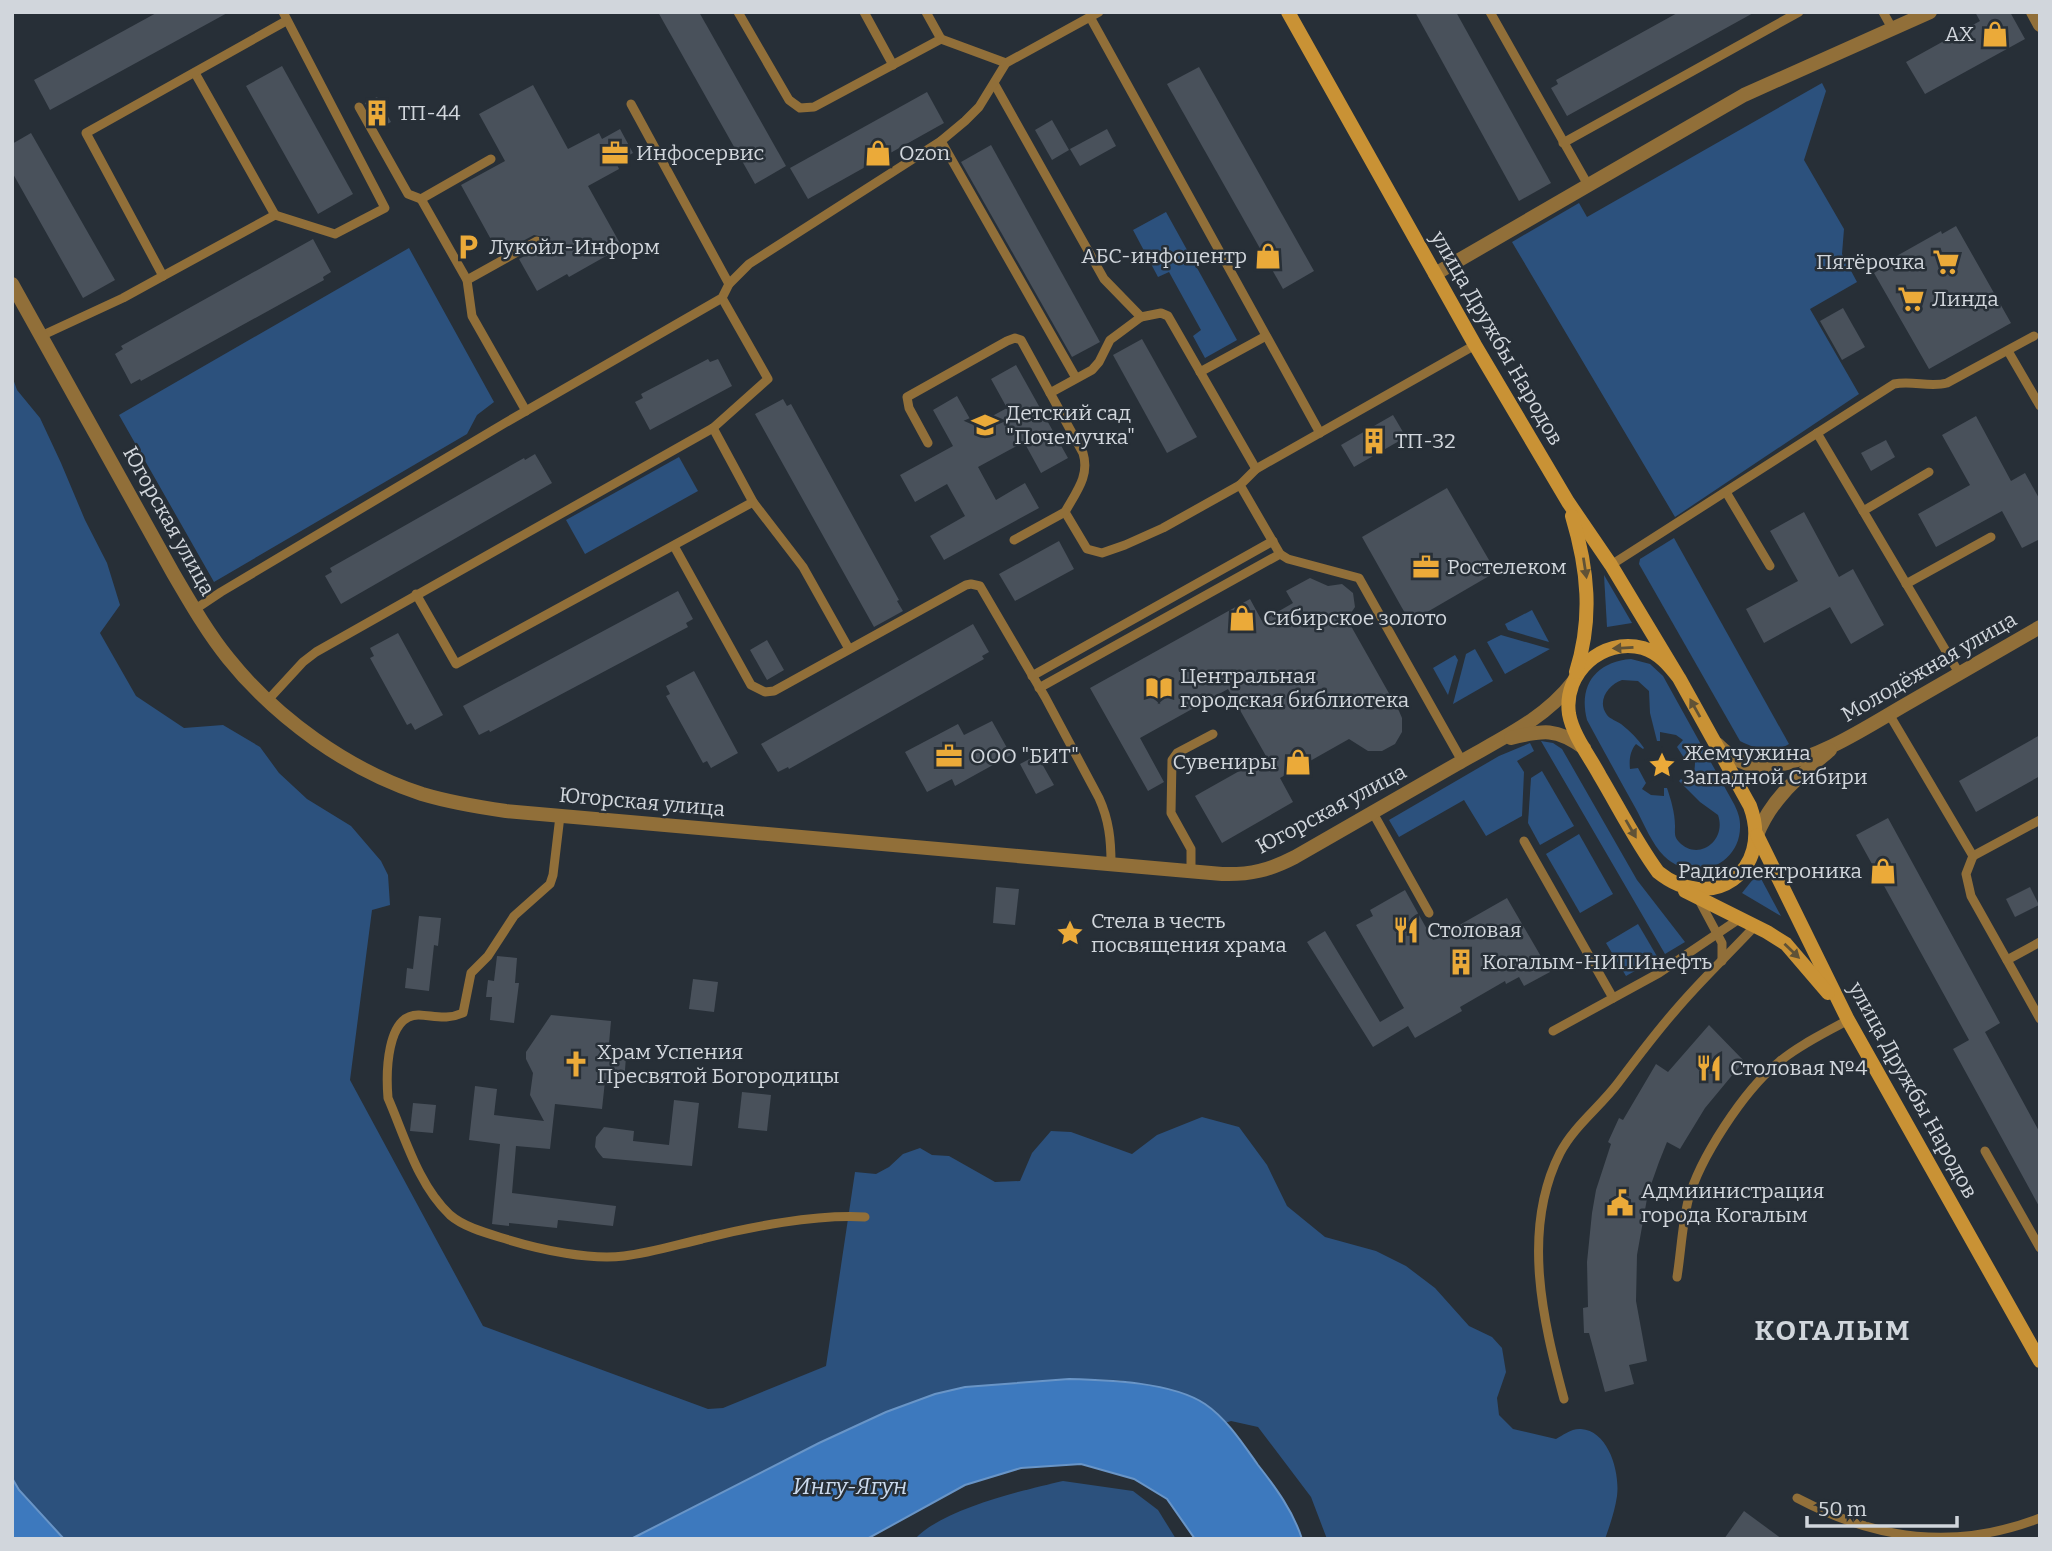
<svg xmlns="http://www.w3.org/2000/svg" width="2052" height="1551" font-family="Bitter,serif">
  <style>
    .green { fill: #2c517d; fill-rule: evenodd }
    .water { fill: #3d79be; stroke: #6995c7; stroke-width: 2 }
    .building { fill: #49515b }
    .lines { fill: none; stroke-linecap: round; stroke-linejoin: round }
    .service { stroke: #916f39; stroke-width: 9 }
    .minor { stroke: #916f39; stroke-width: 14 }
    .tertiary { stroke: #916f39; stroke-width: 14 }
    .secondary { stroke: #c99235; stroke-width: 14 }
    .oneway { fill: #605236 }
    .labels { text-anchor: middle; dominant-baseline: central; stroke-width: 5; stroke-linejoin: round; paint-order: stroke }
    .poi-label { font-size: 21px; fill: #d1d6dc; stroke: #272f37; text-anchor: start }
    .street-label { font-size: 21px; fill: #d1d6dc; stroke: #272f37 }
    .water-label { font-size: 23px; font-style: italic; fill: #cbdaed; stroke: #272f37 }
    .district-label { font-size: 28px; font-weight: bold; letter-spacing: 2px; fill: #d1d6dc; stroke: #272f37 }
  </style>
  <rect width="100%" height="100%" fill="#272f37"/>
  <g class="green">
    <polygon points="1822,83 1826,91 1804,160 1844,229 1842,254 1857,282 1810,309 1859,394 1675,517 1512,242 1579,203 1587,217"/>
    <polygon points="1166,212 1237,340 1205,358 1193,336 1201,330 1169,272 1158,277 1133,230"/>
    <polygon points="409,248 494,402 477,415 467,434 214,582 119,415"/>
    <path d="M12,376L17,390L40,418L61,463L85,520L107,563L120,605L100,633L136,696L184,728L223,725L260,747L279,773L307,799L351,826L381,861L388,875L390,905L372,910L350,1080L483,1326L708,1409L723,1408L826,1366L855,1172L876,1174L889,1167L903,1154L920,1148L932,1155L949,1156L995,1182L1020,1181L1032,1153L1051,1131L1071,1132L1132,1154L1157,1135L1202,1117L1239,1127L1267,1165L1287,1206L1325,1237L1376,1251L1406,1266L1435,1288L1469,1326L1492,1337L1502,1348L1506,1372L1497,1398L1499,1415L1513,1429L1556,1439C1563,1435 1572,1428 1581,1429C1609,1431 1620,1473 1617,1496C1615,1510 1610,1525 1605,1539H1327L1311,1497L1258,1427L1231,1421L1225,1423L1206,1405L1153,1386L1117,1380L1069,1379L935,1394L886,1412L819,1443L631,1539H64L19,1490L12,1478Z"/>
    <polygon points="679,457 698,491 585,554 566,520"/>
    <path d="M1674,538L1789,744C1774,753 1755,749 1740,741L1639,564L1640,559Z"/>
    <polygon points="1604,575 1632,623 1607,627"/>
    <polygon points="1532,610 1549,642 1508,630 1505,624"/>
    <polygon points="1501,635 1550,649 1505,674 1487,642"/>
    <polygon points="1475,649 1493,681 1453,704 1466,654"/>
    <polygon points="1455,655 1458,660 1448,695 1433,668"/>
    <path d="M1631,659L1650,664L1663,676L1734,804C1737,810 1740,817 1740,824C1742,866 1692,884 1664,856C1652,844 1644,824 1636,809C1620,780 1603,750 1587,720C1578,685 1596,662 1631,659ZM1622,680L1638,681L1649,691L1650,713L1657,741H1660V732L1676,735L1683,740L1677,747L1686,761H1695C1695,769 1694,778 1688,784L1681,779L1679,781L1700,802L1718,815C1727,841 1698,862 1679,842C1674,837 1675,833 1675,826C1675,813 1671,800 1667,788H1664V796L1651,795L1642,789L1646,783L1638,768L1630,769C1629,760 1630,751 1636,744L1643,749L1644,748C1638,739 1630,731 1621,724C1617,721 1610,719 1607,715C1596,701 1609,684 1622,680Z"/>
    <polygon points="1541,741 1553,743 1562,749 1637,880 1685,942 1665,954"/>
    <polygon points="1530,743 1534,751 1517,761 1524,772 1522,816 1486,836 1464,800 1399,837 1389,820 1499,756"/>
    <polygon points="1542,771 1574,826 1540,845 1528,823 1531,778"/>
    <polygon points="1579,834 1613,894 1580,913 1546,854"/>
    <polygon points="1758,873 1781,916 1742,893"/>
    <polygon points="1638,924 1658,958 1626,976 1606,943"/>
    <path d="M1063,1481L1133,1491L1158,1510L1176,1539H915C942,1509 1024,1490 1063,1481Z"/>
  </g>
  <g class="water">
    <path d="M1069,1379C1108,1380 1172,1382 1205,1404C1227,1419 1243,1444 1258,1465C1276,1488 1293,1511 1302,1539H1195L1167,1499L1134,1479L1081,1464L1021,1468L965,1485L867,1539H631L819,1443L886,1412L935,1394L965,1387Z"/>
    <polygon points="12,1478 19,1490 64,1539 12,1539"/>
  </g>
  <g class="building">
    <polygon points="158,12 229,12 50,110 34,80"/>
    <polygon points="658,12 699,12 786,166 755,184"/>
    <polygon points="1415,12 1456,12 1551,183 1519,201"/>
    <polygon points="1679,12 1755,12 1567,116 1551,88 1558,84 1556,80"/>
    <polygon points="1975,12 2010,12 2025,39 1925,94 1906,62 1980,21"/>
    <polygon points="282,66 353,194 318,214 246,86"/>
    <polygon points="1199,67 1314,271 1283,289 1167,84"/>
    <polygon points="533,85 568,149 599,133 602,139 620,129 633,153 616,162 619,169 588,186 622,247 569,277 567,274 537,291 519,259 541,247 544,242 543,237 534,235 499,254 461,185 505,161 479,114"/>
    <polygon points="927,92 944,123 808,199 790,168"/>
    <polygon points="377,97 391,122 379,128 365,103"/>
    <polygon points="1052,120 1069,150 1052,160 1035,130"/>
    <polygon points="1107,129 1116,146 1080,166 1070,149"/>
    <polygon points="31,133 115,280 83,298 12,172 12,144"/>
    <polygon points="991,145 1100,342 1072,357 961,162"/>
    <polygon points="1956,226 2011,323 1929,369 1874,273 1887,265 1886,262 1941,231 1942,234"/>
    <polygon points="313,239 331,272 323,277 324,280 141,381 140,379 131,384 115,354 123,349 121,346"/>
    <polygon points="1843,308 1865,347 1842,360 1820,321"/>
    <polygon points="1142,339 1197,437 1167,453 1113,355"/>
    <polygon points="708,359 710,362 718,359 732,386 650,430 635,402 643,398 641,394"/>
    <polygon points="1016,365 1068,458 1041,473 1024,442 978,467 996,500 1025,483 1039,508 944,560 930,536 965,516 947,484 915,502 900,475 953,446 933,410 957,396 974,426 1007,408 991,379"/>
    <polygon points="783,399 787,406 791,404 899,600 897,601 903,611 874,627 755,414"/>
    <polygon points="1393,415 1406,437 1354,467 1341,445"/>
    <polygon points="1976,416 2011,481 2025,473 2040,500 2040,539 2022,548 2002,511 1936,547 1918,514 1970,485 1942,435"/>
    <polygon points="1886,440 1895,457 1871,471 1861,453"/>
    <polygon points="535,454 552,483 341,604 325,576 332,572 330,568 524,458 525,460"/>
    <polygon points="1447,488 1496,572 1410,622 1362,537"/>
    <polygon points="1804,512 1839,577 1853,569 1884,625 1851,644 1830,607 1764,643 1746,609 1798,581 1770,531"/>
    <polygon points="1059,541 1074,569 1015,601 999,574"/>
    <polygon points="1310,578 1328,586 1342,584 1353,593 1355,607 1347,619 1399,711 1402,718 1402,732 1395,744 1382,751 1368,751 1349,739 1280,778 1293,802 1222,843 1195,796 1266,756 1228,689 1140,738 1164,782 1148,791 1090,688 1250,599 1262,621 1293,603 1286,591"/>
    <polygon points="678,591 693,619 686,623 688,627 490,732 489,730 479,735 463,706"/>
    <polygon points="973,624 989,652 982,656 984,659 789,769 788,767 778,772 761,744"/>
    <polygon points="398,633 443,715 415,730 411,723 407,725 370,658 374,656 370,648"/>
    <polygon points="767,640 784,670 767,680 750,650"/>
    <polygon points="694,671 738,753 711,768 707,761 703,763 666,696 670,694 666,686"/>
    <polygon points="992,721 1011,755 955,786 952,779 927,792 905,752 958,724 964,735"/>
    <polygon points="2040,735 2040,776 1976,812 1959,781"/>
    <polygon points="1037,755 1054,785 1036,794 1020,764"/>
    <polygon points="1888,818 2000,1023 1985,1032 2040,1133 2040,1208 1953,1049 1969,1040 1856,835"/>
    <polygon points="996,887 1019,889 1015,925 993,923"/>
    <polygon points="2030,887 2039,905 2015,917 2006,899"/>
    <polygon points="1405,890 1433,940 1507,898 1550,972 1524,986 1519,977 1506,984 1505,981 1460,1007 1462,1011 1415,1038 1408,1026 1373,1047 1307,942 1325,931 1380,1022 1404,1008 1356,925 1373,916 1370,910"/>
    <polygon points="419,916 441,918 438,946 434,945 429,991 405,988 407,968 413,969"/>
    <polygon points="497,956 517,958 515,983 519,983 514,1023 490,1020 492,997 486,997 488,980 494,981"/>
    <polygon points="693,979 718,982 714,1012 689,1009"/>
    <polygon points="551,1015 611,1021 608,1055 626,1057 624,1083 605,1081 602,1109 555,1104 550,1149 516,1146 512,1193 616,1206 613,1226 558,1220 557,1228 509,1223 509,1226 492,1224 500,1144 469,1140 475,1086 497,1089 494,1115 544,1121 530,1095 533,1073 526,1059 526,1052"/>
    <polygon points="1709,1025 1744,1061 1705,1108 1680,1149 1667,1142 1659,1162 1648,1193 1637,1255 1636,1301 1647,1361 1629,1365 1634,1384 1605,1392 1589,1333 1584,1333 1583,1308 1588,1307 1587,1262 1592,1213 1596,1190 1611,1144 1608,1142 1619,1118 1623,1120 1656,1064 1668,1072"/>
    <polygon points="742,1092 771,1095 767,1131 738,1128"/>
    <polygon points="674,1100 699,1103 692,1166 603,1158 598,1152 595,1147 596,1137 604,1127 634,1131 633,1141 669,1145"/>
    <polygon points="413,1103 436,1105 433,1133 410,1131"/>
    <polygon points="1744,1511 1782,1539 1724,1539"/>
  </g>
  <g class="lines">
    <g class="service">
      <polyline points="738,12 789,100 800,108 814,107 941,39 1006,63"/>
      <polyline points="864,12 893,65"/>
      <polyline points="926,12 941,39"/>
      <polyline points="1490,12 1588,185"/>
      <polyline points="1883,12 1893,30"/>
      <polyline points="1090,17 1320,433"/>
      <polyline points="995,85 1104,279 1141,317 1161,313 1168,316 1256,469"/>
      <polyline points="631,104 729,284"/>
      <polyline points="359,107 408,194 421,199"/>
      <polyline points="941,141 1076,378"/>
      <polyline points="1563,143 1799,12"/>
      <polyline points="491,159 421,199 467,280 472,316 526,411"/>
      <polyline points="275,215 335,234 385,208 283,12"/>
      <polyline points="163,276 275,215 195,73"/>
      <polyline points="467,280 537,241"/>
      <polyline points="41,336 123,298 163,276 86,133 286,21"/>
      <polyline points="2008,351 2040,406"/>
      <polyline points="1200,372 1266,336"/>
      <polyline points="1050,393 1092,370 1099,362 1110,340 1141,317"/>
      <polyline points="713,428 753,502 803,567 849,649"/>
      <polyline points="1817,433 1959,673"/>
      <path d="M928,443L909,408L907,397L1007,341L1015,338L1021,340L1083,453C1090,476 1076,492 1065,512L1087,549L1102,553L1125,545L1163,528L1240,485"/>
      <polyline points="1726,492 1770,566"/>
      <polyline points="1863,511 1929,472"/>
      <polyline points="1014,540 1065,512"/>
      <path d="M674,546L751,685L765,692L774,691L966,585L971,584L980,586L1045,697L1099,798C1109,820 1111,840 1111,863"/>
      <polyline points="1280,554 1240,485 1256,469 1475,345"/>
      <path d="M1611,565L1894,384C1913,380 1929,388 1947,383L2034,336"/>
      <polyline points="1906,584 1991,537"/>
      <polyline points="416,594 456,664 753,502"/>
      <polyline points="194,610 221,592 505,423 722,298 729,284 749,264 941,141 965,121 979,107 1006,63 1099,12"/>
      <polyline points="1032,676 1273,541"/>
      <polyline points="1039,688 1280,554 1288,559 1359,578 1462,761"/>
      <polyline points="268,700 303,662 316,652 713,428 768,379 722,298"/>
      <polyline points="1889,714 1973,856 1966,874 1971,896 2040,1019"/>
      <polyline points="1373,813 1429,913"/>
      <path d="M560,816L553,875L550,884L514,916L488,956L471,973L463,1013C447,1020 436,1016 419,1015C386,1014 386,1074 388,1098C405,1137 418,1185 450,1215C465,1228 490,1234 509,1240C542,1250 589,1260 624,1256C650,1253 676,1245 702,1239C749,1227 816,1214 865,1217"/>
      <polyline points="1524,841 1613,998"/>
      <polyline points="1973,856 2040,820"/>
      <polyline points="1191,871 1191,849 1171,813 1172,760 1177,753 1213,734"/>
      <polyline points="1699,900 1722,943 1722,961"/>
      <polyline points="2007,960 2040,942"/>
      <polyline points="1553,1031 1659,973 1739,919"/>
      <polyline points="1985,1151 2040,1248"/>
      <path d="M1677,1277C1681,1252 1682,1226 1688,1201C1699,1159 1744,1090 1779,1062C1799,1045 1825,1033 1848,1020"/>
      <path d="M1564,1399C1543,1321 1521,1230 1560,1153C1574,1126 1600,1107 1618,1083C1636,1059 1654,1035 1674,1012C1699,982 1728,955 1755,926"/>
      <path d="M1797,1498C1876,1540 1955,1551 2040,1518"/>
    </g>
    <g class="minor">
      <polyline points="2033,12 2040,25"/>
      <polyline points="1435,274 1744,95 1930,12"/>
    </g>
    <g class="tertiary">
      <path d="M12,284L173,573C190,602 207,632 228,658C276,718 348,770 422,794C449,802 478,807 506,811L1222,874C1250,875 1270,870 1295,857C1349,826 1403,795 1457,764C1498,740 1544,720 1573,682"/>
      <path d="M1511,738C1543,730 1557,728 1584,748"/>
      <path d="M1717,744C1733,760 1751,770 1774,766C1823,757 1868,726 1910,702C1953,677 1996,652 2040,627"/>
      <path d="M1757,835C1772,797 1800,776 1830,750"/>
    </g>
    <g class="secondary">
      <path d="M1288,12L1475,345L1568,502L1611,565L1679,678L1750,806C1774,871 1711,915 1658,872C1636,842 1619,808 1600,776C1590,757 1573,736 1569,714C1563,673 1602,637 1643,648C1659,653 1669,665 1679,678"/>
      <path d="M1572,516C1588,569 1593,618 1576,672"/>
      <polyline points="1757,835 1848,1020 2040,1361"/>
      <polyline points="1685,891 1767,932 1786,944 1828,993"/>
    </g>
  </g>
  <defs><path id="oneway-solid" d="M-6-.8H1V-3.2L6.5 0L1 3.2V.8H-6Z" transform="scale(1.75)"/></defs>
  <g class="oneway">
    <use href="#oneway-solid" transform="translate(1585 568) rotate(81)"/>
    <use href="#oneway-solid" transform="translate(1623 648) rotate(177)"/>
    <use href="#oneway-solid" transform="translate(1695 708) rotate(-119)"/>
    <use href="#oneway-solid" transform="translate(1631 829) rotate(60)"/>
    <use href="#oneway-solid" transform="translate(1792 951) rotate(44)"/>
  </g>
  <defs>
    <g id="shop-bare" transform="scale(2.1)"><path d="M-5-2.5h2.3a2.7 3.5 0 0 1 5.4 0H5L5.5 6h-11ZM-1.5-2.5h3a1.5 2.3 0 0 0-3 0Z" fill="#ebaa39" stroke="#272f37" stroke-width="2.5" paint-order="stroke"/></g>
    <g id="building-bare" transform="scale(2.1)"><path d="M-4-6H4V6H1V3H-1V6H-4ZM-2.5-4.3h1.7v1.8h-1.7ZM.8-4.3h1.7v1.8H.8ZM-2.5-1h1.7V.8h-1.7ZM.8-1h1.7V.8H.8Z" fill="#ebaa39" stroke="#272f37" stroke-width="2.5" paint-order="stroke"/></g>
    <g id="office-bare" transform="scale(2.1)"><path d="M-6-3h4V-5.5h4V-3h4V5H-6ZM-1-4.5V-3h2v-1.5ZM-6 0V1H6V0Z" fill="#ebaa39" stroke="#272f37" stroke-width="2.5" paint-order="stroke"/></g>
    <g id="parking-bare" transform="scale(2.1)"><path d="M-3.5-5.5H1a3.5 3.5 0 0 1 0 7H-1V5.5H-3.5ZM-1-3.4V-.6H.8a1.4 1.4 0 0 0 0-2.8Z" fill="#ebaa39" stroke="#272f37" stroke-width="2.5" paint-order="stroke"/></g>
    <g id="supermarket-bare" transform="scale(2.1)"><path d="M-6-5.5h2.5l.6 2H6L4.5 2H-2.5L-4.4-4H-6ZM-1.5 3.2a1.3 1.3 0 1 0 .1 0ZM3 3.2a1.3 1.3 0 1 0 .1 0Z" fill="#ebaa39" stroke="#272f37" stroke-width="2.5" paint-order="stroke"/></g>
    <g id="school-bare" transform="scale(2.1)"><path d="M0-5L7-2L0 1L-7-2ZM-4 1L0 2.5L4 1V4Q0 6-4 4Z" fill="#ebaa39" stroke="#272f37" stroke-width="2.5" paint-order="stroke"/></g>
    <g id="library-bare" transform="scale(2.1)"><path d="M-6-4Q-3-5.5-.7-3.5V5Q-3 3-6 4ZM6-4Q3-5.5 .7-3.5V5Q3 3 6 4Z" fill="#ebaa39" stroke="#272f37" stroke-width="2.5" paint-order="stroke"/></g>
    <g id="sight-bare" transform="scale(2.1)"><path d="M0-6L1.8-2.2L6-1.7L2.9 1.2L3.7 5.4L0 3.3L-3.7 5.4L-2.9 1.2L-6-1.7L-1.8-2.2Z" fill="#ebaa39" stroke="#272f37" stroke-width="2.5" paint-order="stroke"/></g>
    <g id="restaurant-bare" transform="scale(2.1)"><path d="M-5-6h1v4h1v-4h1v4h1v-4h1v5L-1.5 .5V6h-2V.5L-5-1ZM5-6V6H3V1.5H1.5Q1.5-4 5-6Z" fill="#ebaa39" stroke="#272f37" stroke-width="2.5" paint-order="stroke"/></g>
    <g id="church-bare" transform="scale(2.1)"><path d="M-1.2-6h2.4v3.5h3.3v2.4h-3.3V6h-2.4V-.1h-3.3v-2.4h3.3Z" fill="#ebaa39" stroke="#272f37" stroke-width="2.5" paint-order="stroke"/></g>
    <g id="civic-bare" transform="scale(2.1)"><path d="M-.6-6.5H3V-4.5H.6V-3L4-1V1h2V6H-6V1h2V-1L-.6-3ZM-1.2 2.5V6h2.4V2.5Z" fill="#ebaa39" stroke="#272f37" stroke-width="2.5" paint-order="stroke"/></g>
  </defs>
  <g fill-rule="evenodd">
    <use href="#shop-bare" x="1995" y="34"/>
    <use href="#building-bare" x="377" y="113"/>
    <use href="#office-bare" x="615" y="153"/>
    <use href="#shop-bare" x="878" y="153"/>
    <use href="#parking-bare" x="468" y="247"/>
    <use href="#shop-bare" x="1268" y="256"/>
    <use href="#supermarket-bare" x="1946" y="262"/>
    <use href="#supermarket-bare" x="1911" y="299"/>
    <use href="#school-bare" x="985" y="425"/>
    <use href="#building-bare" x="1374" y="441"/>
    <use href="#office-bare" x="1426" y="567"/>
    <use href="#shop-bare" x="1242" y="618"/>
    <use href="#library-bare" x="1159" y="688"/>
    <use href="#office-bare" x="949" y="756"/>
    <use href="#shop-bare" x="1298" y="762"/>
    <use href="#sight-bare" x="1662" y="765"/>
    <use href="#shop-bare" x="1883" y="871"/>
    <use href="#restaurant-bare" x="1406" y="930"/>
    <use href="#sight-bare" x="1070" y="933"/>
    <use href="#building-bare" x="1461" y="962"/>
    <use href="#church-bare" x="576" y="1064"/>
    <use href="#restaurant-bare" x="1709" y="1068"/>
    <use href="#civic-bare" x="1620" y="1203"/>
  </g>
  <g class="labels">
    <g class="poi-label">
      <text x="1974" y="34" text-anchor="end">АХ</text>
      <text x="398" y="113">ТП-44</text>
      <text x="636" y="153">Инфосервис</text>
      <text x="899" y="153">Ozon</text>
      <text x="489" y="247">Лукойл-Информ</text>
      <text x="1247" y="256" text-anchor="end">АБС-инфоцентр</text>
      <text x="1925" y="262" text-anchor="end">Пятёрочка</text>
      <text x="1932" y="299">Линда</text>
      <text x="1006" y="413">Детский сад<tspan x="1006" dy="24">"Почемучка"</tspan></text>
      <text x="1395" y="441">ТП-32</text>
      <text x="1447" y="567">Ростелеком</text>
      <text x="1263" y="618">Сибирское золото</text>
      <text x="1180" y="676">Центральная<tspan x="1180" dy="24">городская библиотека</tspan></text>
      <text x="1683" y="753">Жемчужина<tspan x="1683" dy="24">Западной Сибири</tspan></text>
      <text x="970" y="756">ООО "БИТ"</text>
      <text x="1277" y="762" text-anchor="end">Сувениры</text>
      <text x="1862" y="871" text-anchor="end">Радиолектроника</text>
      <text x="1091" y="921">Стела в честь<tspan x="1091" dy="24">посвящения храма</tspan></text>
      <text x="1427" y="930">Столовая</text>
      <text x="1482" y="962">Когалым-НИПИнефть</text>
      <text x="597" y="1052">Храм Успения<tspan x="597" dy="24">Пресвятой Богородицы</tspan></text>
      <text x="1730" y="1068">Столовая №4</text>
      <text x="1641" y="1191">Адмиинистрация<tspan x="1641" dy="24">города Когалым</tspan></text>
    </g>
    <g class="street-label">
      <text transform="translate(1497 338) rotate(60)">улица Дружбы Народов</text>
      <text transform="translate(169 521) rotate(61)">Югорская улица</text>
      <text transform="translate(1929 667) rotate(-30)">Молодёжная улица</text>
      <text transform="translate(642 802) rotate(5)">Югорская улица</text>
      <text transform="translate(1331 809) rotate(-28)">Югорская улица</text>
      <text transform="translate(1913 1090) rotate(61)">улица Дружбы Народов</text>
    </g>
    <g class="water-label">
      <text x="850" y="1486">Ингу-Ягун</text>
    </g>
    <g class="district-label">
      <text x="1833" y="1330">КОГАЛЫМ</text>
    </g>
  </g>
  <rect width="2052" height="1551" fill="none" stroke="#d1d6dc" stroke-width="28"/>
  <path d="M1807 1516v10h150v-10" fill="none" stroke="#d1d6dc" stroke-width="3.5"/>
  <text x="1818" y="1516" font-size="21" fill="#d1d6dc" stroke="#272f37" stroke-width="5" paint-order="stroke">50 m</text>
</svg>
